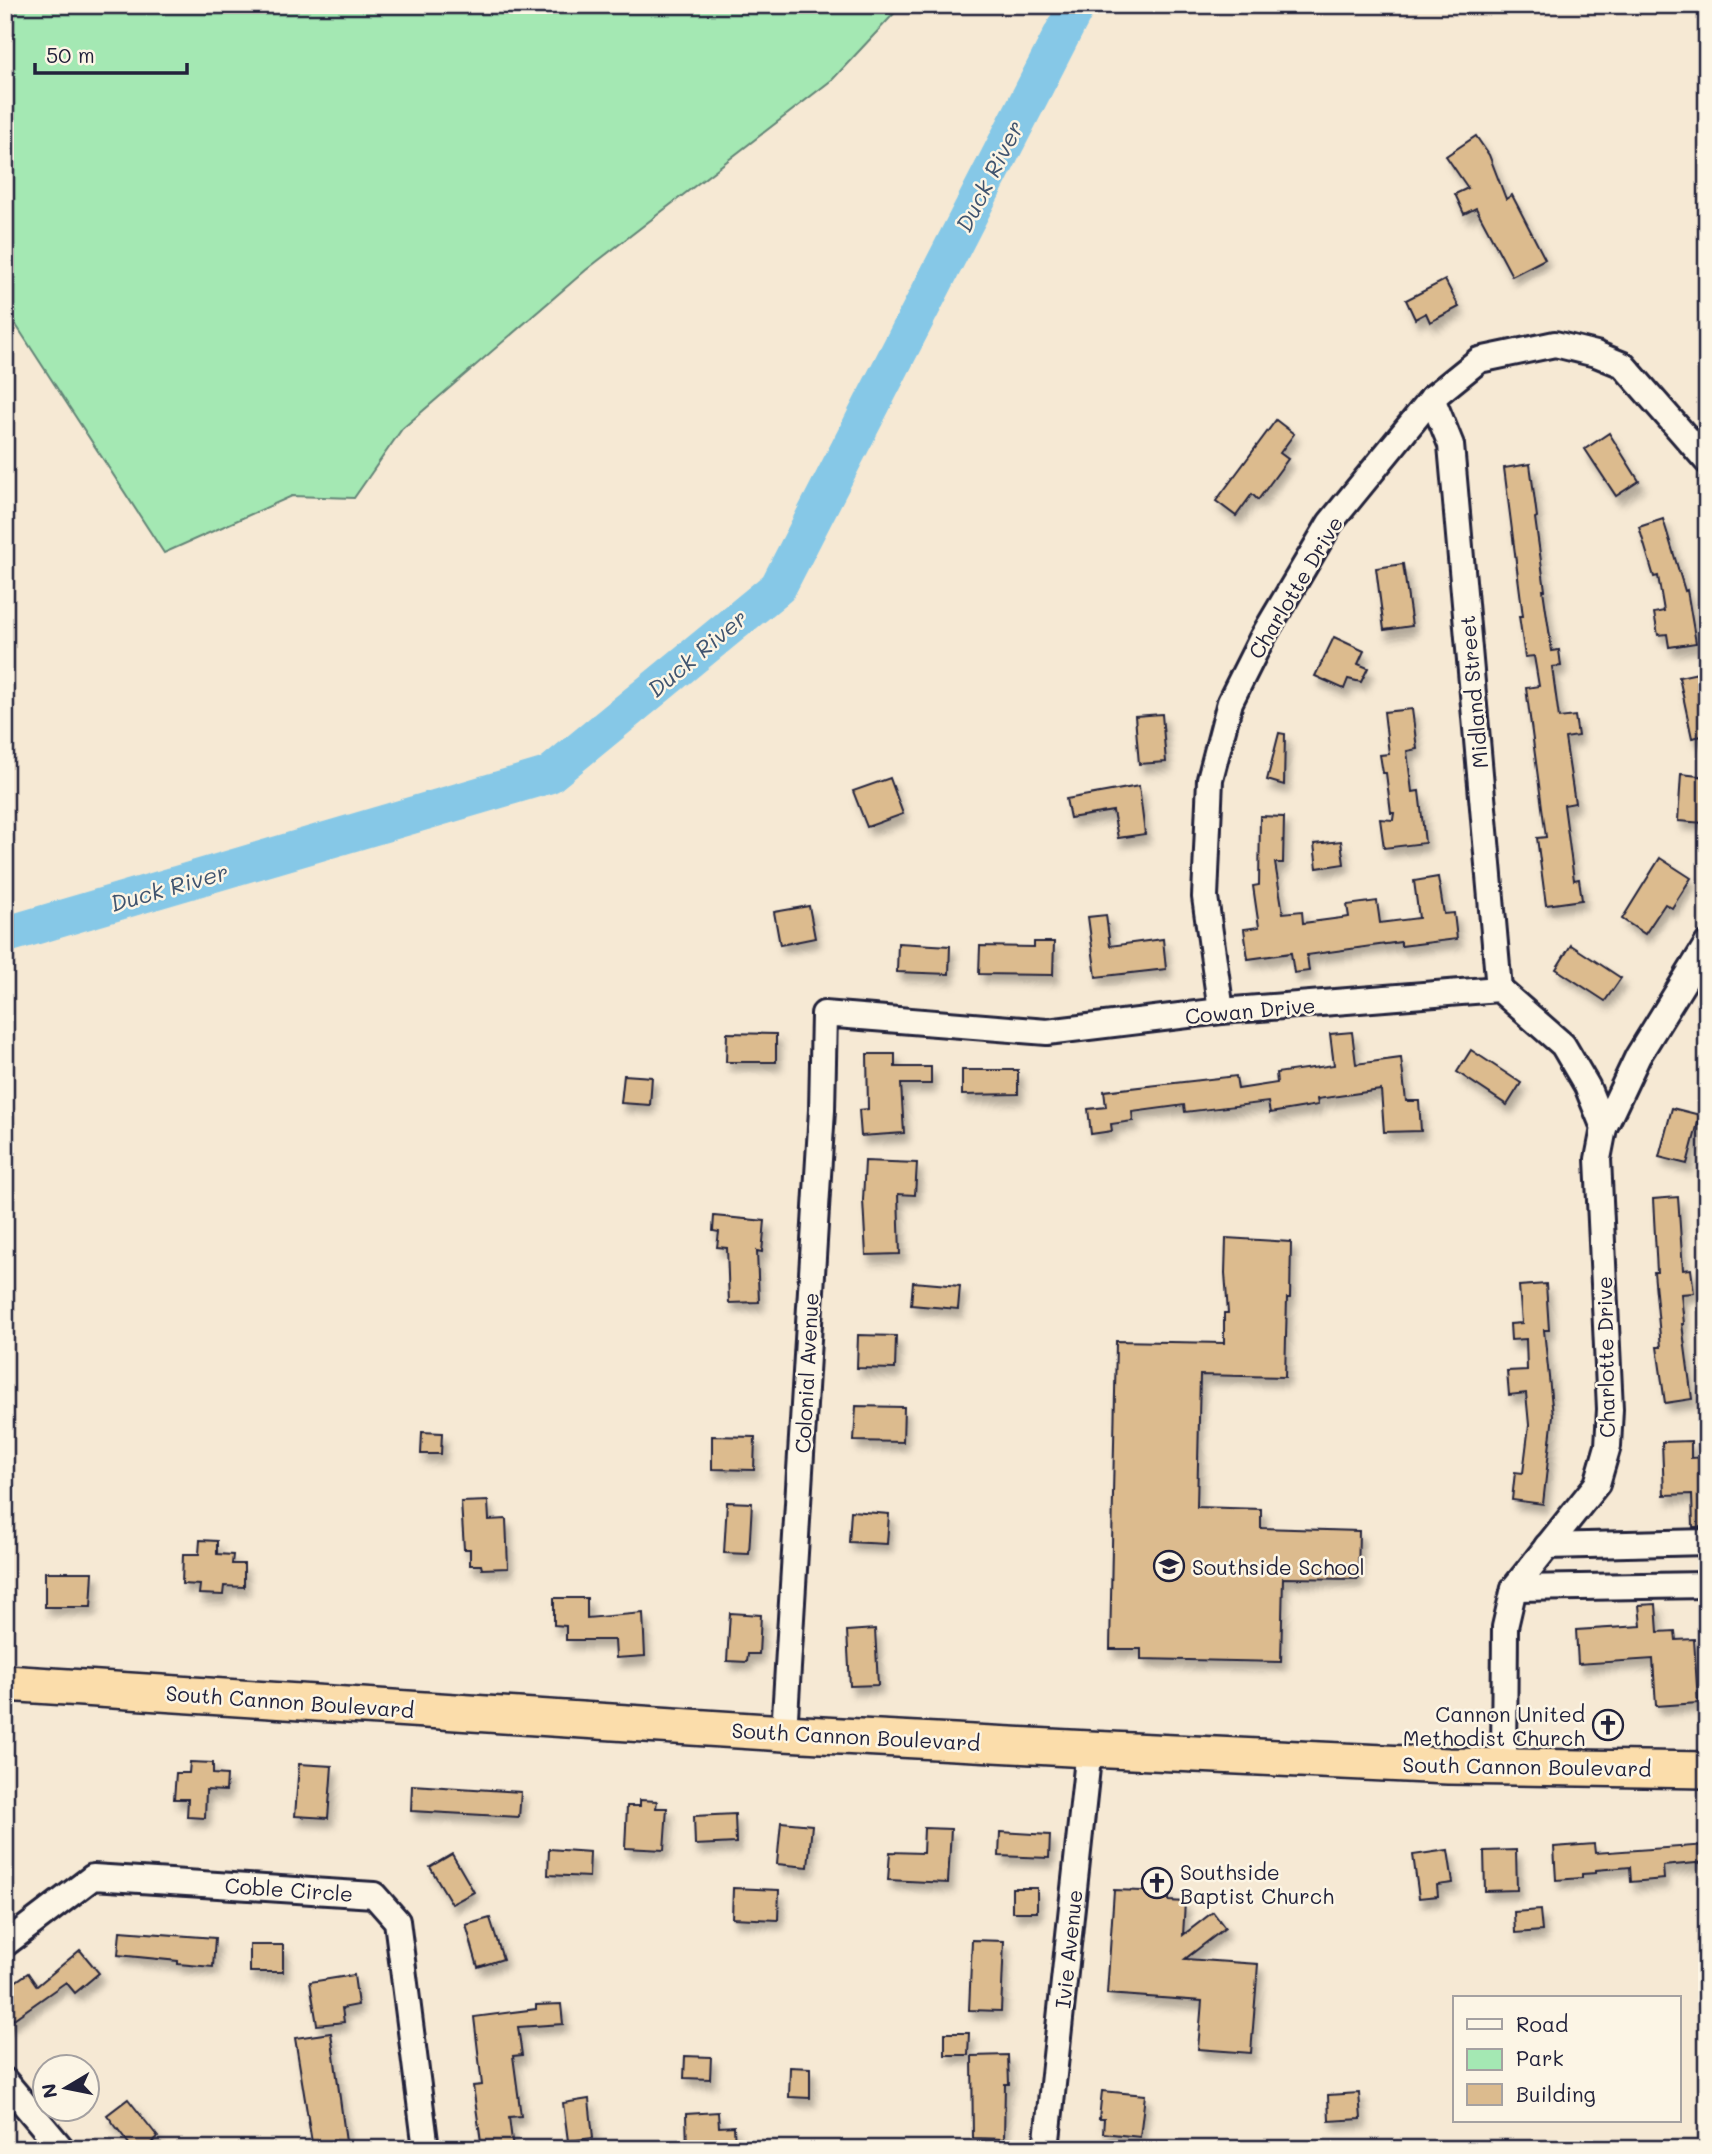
<svg xmlns="http://www.w3.org/2000/svg" width="1712" height="2154" font-family="Mali,sans-serif">
  <style>
    .green { fill: #a4e8b3; stroke: #638577; stroke-width: 2 }
    .lines { fill: none; stroke-linecap: round; stroke-linejoin: round }
    .river { stroke: #86c8e7; stroke-width: 37 }
    .building { fill: #dcbb8e; stroke: #22223b; stroke-width: 2; filter: url(#shadow) }
    .minor-casing { stroke: #22223b; stroke-width: 30 }
    .highway-casing { stroke: #22223b; stroke-width: 40 }
    .minor { stroke: #fcf5e5; stroke-width: 24 }
    .highway { stroke: #fbddab; stroke-width: 35 }
    .labels { text-anchor: middle; dominant-baseline: central; stroke-width: 5; stroke-linejoin: round; paint-order: stroke }
    .street-label { font-size: 21px; fill: #22223b; stroke: #fcf5e5 }
    .poi-label { font-size: 21px; fill: #22223b; stroke: #fcf5e5; text-anchor: start }
    .water-label { font-size: 23px; font-style: italic; fill: #40546f; stroke: #fcf5e5 }
  </style>
  <defs>
    <filter id="shadow"><feDropShadow dx="4.5" dy="8" stdDeviation="3.5" flood-color="#0004"/></filter>
  </defs>
  <rect width="100%" height="100%" fill="#f6e9d4"/>
  <filter id="ink" filterUnits="userSpaceOnUse"><feTurbulence type="fractalNoise" baseFrequency=".0143" numOctaves="2"/><feDisplacementMap in="SourceGraphic" scale="14" xChannelSelector="R" yChannelSelector="G"/><feConvolveMatrix kernelMatrix="1 2 1 2 8 2 1 2 1" color-interpolation-filters="sRGB"/></filter>
  <g filter="url(#ink)">
    <polygon class="green" points="5,5 902,5 833,79 586,270 402,429 354,498 292,496 164,553 5,308"/>
    <g class="lines">
      <polyline class="river" points="5,935 549,775 778,587 1077,5"/>
    </g>
    <g class="building">
      <polygon points="1476,136 1489,155 1506,199 1512,195 1545,259 1512,276 1476,208 1464,214 1455,194 1468,188 1446,156"/>
      <polygon points="1445,280 1459,307 1430,322 1426,313 1415,319 1406,300"/>
      <polygon points="1276,420 1294,434 1280,453 1288,459 1258,500 1252,494 1236,516 1216,501"/>
      <polygon points="1609,433 1639,481 1616,496 1585,449"/>
      <polygon points="1530,464 1537,517 1535,518 1545,590 1543,590 1552,651 1559,650 1561,666 1552,667 1559,718 1575,716 1578,736 1565,738 1575,803 1564,805 1574,880 1579,879 1582,900 1546,905 1537,838 1546,837 1526,688 1539,686 1534,656 1525,657 1519,616 1523,616 1504,468"/>
      <polygon points="1663,519 1685,591 1687,590 1696,643 1669,647 1667,634 1658,635 1654,613 1664,611 1658,576 1654,577 1639,527"/>
      <polygon points="1403,564 1412,626 1384,630 1376,568"/>
      <polygon points="1334,637 1364,651 1358,664 1368,668 1361,682 1348,679 1344,689 1315,676"/>
      <polygon points="1703,672 1707,690 1707,735 1692,738 1679,677"/>
      <polygon points="1412,709 1417,749 1407,751 1412,792 1419,791 1425,843 1384,848 1380,819 1393,820 1394,813 1391,813 1386,773 1383,773 1380,755 1389,754 1384,712"/>
      <polygon points="1162,714 1166,762 1139,764 1135,716"/>
      <polygon points="1279,733 1285,734 1284,785 1267,780"/>
      <polygon points="1681,774 1707,777 1704,823 1678,821"/>
      <polygon points="890,778 903,814 867,827 853,791"/>
      <polygon points="1139,786 1145,834 1118,838 1113,811 1070,818 1066,799"/>
      <polygon points="1260,816 1284,817 1283,863 1275,863 1283,913 1302,911 1303,923 1349,917 1347,905 1377,901 1380,923 1419,918 1414,881 1438,877 1444,914 1454,913 1457,939 1401,946 1401,942 1307,955 1309,971 1294,973 1291,953 1248,959 1244,929 1259,927 1253,886 1259,885"/>
      <polygon points="1341,841 1344,864 1317,868 1314,844"/>
      <polygon points="1660,858 1691,878 1672,908 1665,904 1645,934 1622,919"/>
      <polygon points="809,906 815,938 780,945 774,912"/>
      <polygon points="1106,915 1110,946 1163,939 1166,969 1096,977 1088,917"/>
      <polygon points="1034,942 1054,942 1053,975 979,974 980,946 1034,947"/>
      <polygon points="898,943 950,946 949,974 897,972"/>
      <polygon points="1571,945 1621,978 1605,1001 1556,969"/>
      <polygon points="1352,1032 1356,1064 1401,1058 1406,1101 1419,1101 1421,1131 1384,1132 1381,1090 1317,1099 1318,1105 1270,1113 1268,1102 1185,1112 1184,1105 1132,1112 1133,1121 1111,1124 1112,1131 1091,1134 1088,1109 1106,1107 1104,1091 1236,1076 1238,1089 1277,1083 1276,1073 1334,1065 1330,1034"/>
      <polygon points="727,1033 776,1034 776,1062 726,1062"/>
      <polygon points="1471,1050 1521,1083 1507,1105 1457,1072"/>
      <polygon points="867,1054 895,1054 895,1067 931,1067 931,1084 901,1084 904,1133 861,1136 859,1110 868,1109"/>
      <polygon points="962,1070 1018,1070 1018,1094 962,1095"/>
      <polygon points="624,1075 652,1077 650,1105 621,1103"/>
      <polygon points="1672,1108 1700,1115 1687,1164 1659,1157"/>
      <polygon points="865,1161 917,1163 915,1195 898,1194 900,1254 866,1255 863,1200"/>
      <polygon points="1678,1197 1683,1270 1691,1269 1694,1293 1681,1294 1684,1324 1682,1324 1692,1399 1665,1403 1657,1347 1661,1347 1654,1272 1657,1272 1653,1199"/>
      <polygon points="714,1216 765,1221 762,1252 757,1251 759,1302 729,1303 727,1248 717,1247 719,1232 713,1231"/>
      <polygon points="1226,1238 1291,1242 1290,1298 1287,1298 1285,1377 1200,1375 1197,1507 1261,1509 1261,1528 1359,1531 1358,1579 1283,1578 1281,1662 1141,1659 1141,1649 1110,1649 1116,1341 1224,1343 1224,1313 1228,1313 1225,1273"/>
      <polygon points="913,1282 960,1286 958,1309 911,1305"/>
      <polygon points="1546,1284 1549,1330 1544,1330 1553,1415 1543,1504 1512,1500 1515,1472 1523,1473 1529,1425 1526,1393 1509,1395 1507,1371 1527,1370 1526,1339 1511,1340 1510,1324 1522,1323 1519,1286"/>
      <polygon points="858,1335 896,1336 895,1369 857,1368"/>
      <polygon points="856,1406 904,1407 903,1442 854,1441"/>
      <polygon points="422,1432 442,1433 441,1454 421,1454"/>
      <polygon points="712,1436 755,1437 754,1470 712,1469"/>
      <polygon points="1691,1441 1691,1458 1707,1457 1707,1527 1693,1527 1692,1494 1664,1495 1662,1442"/>
      <polygon points="488,1501 489,1520 506,1519 508,1568 482,1569 481,1565 470,1565 470,1549 464,1549 461,1502"/>
      <polygon points="727,1502 752,1503 749,1554 724,1553"/>
      <polygon points="851,1511 889,1514 887,1544 849,1542"/>
      <polygon points="200,1540 217,1541 217,1554 233,1555 232,1564 244,1564 244,1587 224,1586 223,1595 199,1594 200,1585 182,1584 183,1554 199,1554"/>
      <polygon points="45,1572 93,1572 91,1607 45,1607"/>
      <polygon points="554,1598 587,1598 587,1618 643,1613 645,1656 616,1658 615,1640 566,1640 566,1626 554,1625"/>
      <polygon points="1656,1604 1658,1632 1675,1631 1676,1640 1694,1639 1698,1703 1656,1706 1653,1659 1578,1664 1576,1630 1641,1626 1639,1605"/>
      <polygon points="730,1613 761,1615 759,1654 748,1654 747,1662 727,1661"/>
      <polygon points="875,1629 878,1685 850,1686 847,1631"/>
      <polygon points="190,1762 213,1763 213,1774 227,1775 226,1791 206,1790 205,1818 187,1817 188,1799 174,1799 176,1773 189,1773"/>
      <polygon points="299,1764 332,1766 328,1818 295,1816"/>
      <polygon points="412,1785 521,1792 519,1817 411,1811"/>
      <polygon points="640,1800 657,1801 656,1808 667,1808 664,1850 625,1848 627,1806 640,1806"/>
      <polygon points="735,1814 736,1843 695,1845 694,1816"/>
      <polygon points="781,1822 812,1825 808,1867 777,1864"/>
      <polygon points="924,1828 951,1829 948,1883 888,1880 890,1852 923,1853"/>
      <polygon points="1000,1832 1050,1835 1049,1858 999,1856"/>
      <polygon points="1594,1844 1595,1853 1707,1845 1707,1862 1663,1866 1664,1879 1631,1882 1630,1867 1596,1870 1596,1873 1582,1874 1582,1878 1556,1880 1554,1847"/>
      <polygon points="549,1849 590,1852 589,1877 548,1875"/>
      <polygon points="1448,1850 1453,1883 1437,1885 1438,1896 1419,1898 1413,1855"/>
      <polygon points="1516,1850 1517,1890 1485,1891 1484,1851"/>
      <polygon points="452,1854 474,1892 452,1904 430,1867"/>
      <polygon points="733,1888 779,1890 778,1920 732,1918"/>
      <rect x="1012" y="1888" width="25" height="24"/>
      <polygon points="1114,1890 1169,1892 1169,1901 1185,1902 1183,1935 1213,1912 1225,1928 1185,1959 1258,1964 1251,2053 1198,2049 1202,2001 1107,1994"/>
      <polygon points="1540,1910 1542,1931 1515,1933 1514,1912"/>
      <polygon points="490,1918 503,1959 478,1967 466,1925"/>
      <polygon points="120,1931 215,1938 213,1967 178,1964 178,1961 118,1955"/>
      <polygon points="972,1940 1004,1941 1001,2011 969,2010"/>
      <rect x="250" y="1945" width="33" height="27"/>
      <polygon points="80,1950 99,1973 75,1993 66,1982 5,2025 5,1989 28,1973 37,1986"/>
      <polygon points="354,1975 358,2005 342,2008 344,2022 317,2025 310,1982"/>
      <polygon points="561,2004 563,2024 518,2027 522,2055 513,2056 521,2116 509,2117 513,2149 482,2149 473,2086 482,2085 474,2017 536,2009 536,2005"/>
      <polygon points="331,2033 347,2149 313,2149 295,2038"/>
      <polygon points="945,2033 969,2033 968,2055 945,2055"/>
      <polygon points="1008,2055 1009,2084 1005,2084 1004,2139 973,2138 972,2056"/>
      <polygon points="685,2056 711,2057 710,2079 684,2078"/>
      <polygon points="790,2067 810,2068 810,2098 789,2097"/>
      <polygon points="1102,2091 1145,2095 1140,2137 1103,2133 1104,2119 1099,2119"/>
      <polygon points="1359,2093 1361,2119 1329,2121 1328,2095"/>
      <polygon points="128,2099 158,2137 144,2149 133,2149 107,2115"/>
      <polygon points="589,2099 593,2138 568,2141 563,2103"/>
      <polygon points="718,2112 719,2127 734,2126 735,2149 687,2149 686,2114"/>
    </g>
    <g class="lines">
      <g class="minor-casing">
        <g id="minor">
          <polyline points="1432,398 1451,445 1499,989"/>
          <polyline points="1221,1011 1205,897 1210,779 1230,702 1262,638 1330,523 1432,398 1479,360 1555,344 1596,354 1623,365 1707,461"/>
          <polyline points="1547,1546 1707,1542"/>
          <polyline points="1514,1588 1707,1585"/>
          <polyline points="784,1733 822,1110 824,1014 1047,1032 1221,1011 1499,989 1563,1045 1587,1086 1604,1128"/>
          <polyline points="1504,1766 1505,1627 1514,1588 1597,1484 1608,1446 1610,1409 1598,1159 1604,1128 1638,1056 1707,944"/>
          <polyline points="5,1944 93,1877 374,1895 397,1921 426,2149"/>
          <polyline points="5,2081 62,2149"/>
          <polyline points="1046,2149 1089,1749"/>
        </g>
      </g>
      <g class="highway-casing">
        <polyline id="highway" points="5,1683 784,1733 1089,1749 1448,1766 1707,1770"/>
      </g>
      <use href="#minor" class="minor"/>
      <use href="#highway" class="highway"/>
    </g>
  </g>
  <defs>
    <g id="school-ring" transform="scale(1.575)"><circle r="9.5" fill="#fcf5e5" stroke="#22223b" stroke-width="1.5"/><path d="M0-5L7-2L0 1L-7-2ZM-4 1L0 2.5L4 1V4Q0 6-4 4Z" fill="#22223b"/></g>
    <g id="church-ring" transform="scale(1.575)"><circle r="9.5" fill="#fcf5e5" stroke="#22223b" stroke-width="1.5"/><path d="M-1.2-6h2.4v3.5h3.3v2.4h-3.3V6h-2.4V-.1h-3.3v-2.4h3.3Z" fill="#22223b"/></g>
  </defs>
  <g fill-rule="evenodd">
    <use href="#school-ring" x="1169" y="1566"/>
    <use href="#church-ring" x="1608" y="1725"/>
    <use href="#church-ring" x="1157" y="1883"/>
  </g>
  <g class="labels">
    <g class="street-label">
      <text transform="translate(1295 587) rotate(-59)">Charlotte Drive</text>
      <text transform="translate(1473 692) rotate(-95)">Midland Street</text>
      <text transform="translate(1250 1010) rotate(-5)">Cowan Drive</text>
      <text transform="translate(1605 1357) rotate(-91)">Charlotte Drive</text>
      <text transform="translate(806 1373) rotate(-87)">Colonial Avenue</text>
      <text transform="translate(290 1701) rotate(4)">South Cannon Boulevard</text>
      <text transform="translate(856 1736) rotate(3)">South Cannon Boulevard</text>
      <text transform="translate(1527 1766) rotate(1)">South Cannon Boulevard</text>
      <text transform="translate(289 1889) rotate(4)">Coble Circle</text>
      <text transform="translate(1068 1949) rotate(-84)">Ivie Avenue</text>
    </g>
    <g class="poi-label">
      <text x="1192" y="1566">Southside School</text>
      <text x="1585" y="1713" text-anchor="end">Cannon United<tspan x="1585" dy="24">Methodist Church</tspan></text>
      <text x="1180" y="1871">Southside<tspan x="1180" dy="24">Baptist Church</tspan></text>
    </g>
    <g class="water-label">
      <text transform="translate(989 176) rotate(-63)">Duck River</text>
      <text transform="translate(697 653) rotate(-40)">Duck River</text>
      <text transform="translate(169 887) rotate(-16)">Duck River</text>
    </g>
  </g>
  <rect width="1712" height="2154" fill="none" stroke="#fcf5e5" stroke-width="28"/>
  <rect x="14" y="14" width="1684" height="2126" fill="none" stroke="#22223b" stroke-width="2.5" filter="url(#ink)"/>
  <rect x="1453" y="1996" width="228" height="126" fill="#fcf5e5" stroke="#a5a1a1" stroke-width="2"/>
  <rect x="1467" y="2019" width="35" height="10" fill="#fcf5e5" stroke="#a5a1a1" stroke-width="2"/>
  <text x="1516" y="2032" font-size="21" fill="#22223b">Road</text>
  <rect x="1467" y="2049" width="35" height="21" fill="#a4e8b3" stroke="#a5a1a1" stroke-width="2"/>
  <text x="1516" y="2066" font-size="21" fill="#22223b">Park</text>
  <rect x="1467" y="2084" width="35" height="21" fill="#dcbb8e" stroke="#a5a1a1" stroke-width="2"/>
  <text x="1516" y="2102" font-size="21" fill="#22223b">Building</text>
  <g transform="translate(66 2088) rotate(260)"><circle r="33" fill="#fcf5e5" stroke="#a5a1a1" stroke-width="2"/>
  <path d="M0-5L12 26L0 18L-12 26Z" fill="#22223b"/>
  <text y="-10" font-size="19" font-weight="bold" text-anchor="middle" fill="#22223b">N</text>
  </g>
  <path d="M35 63v10h152v-10" fill="none" stroke="#22223b" stroke-width="3.5"/>
  <text x="46" y="63" font-size="21" fill="#22223b" stroke="#fcf5e5" stroke-width="5" paint-order="stroke">50 m</text>
</svg>
